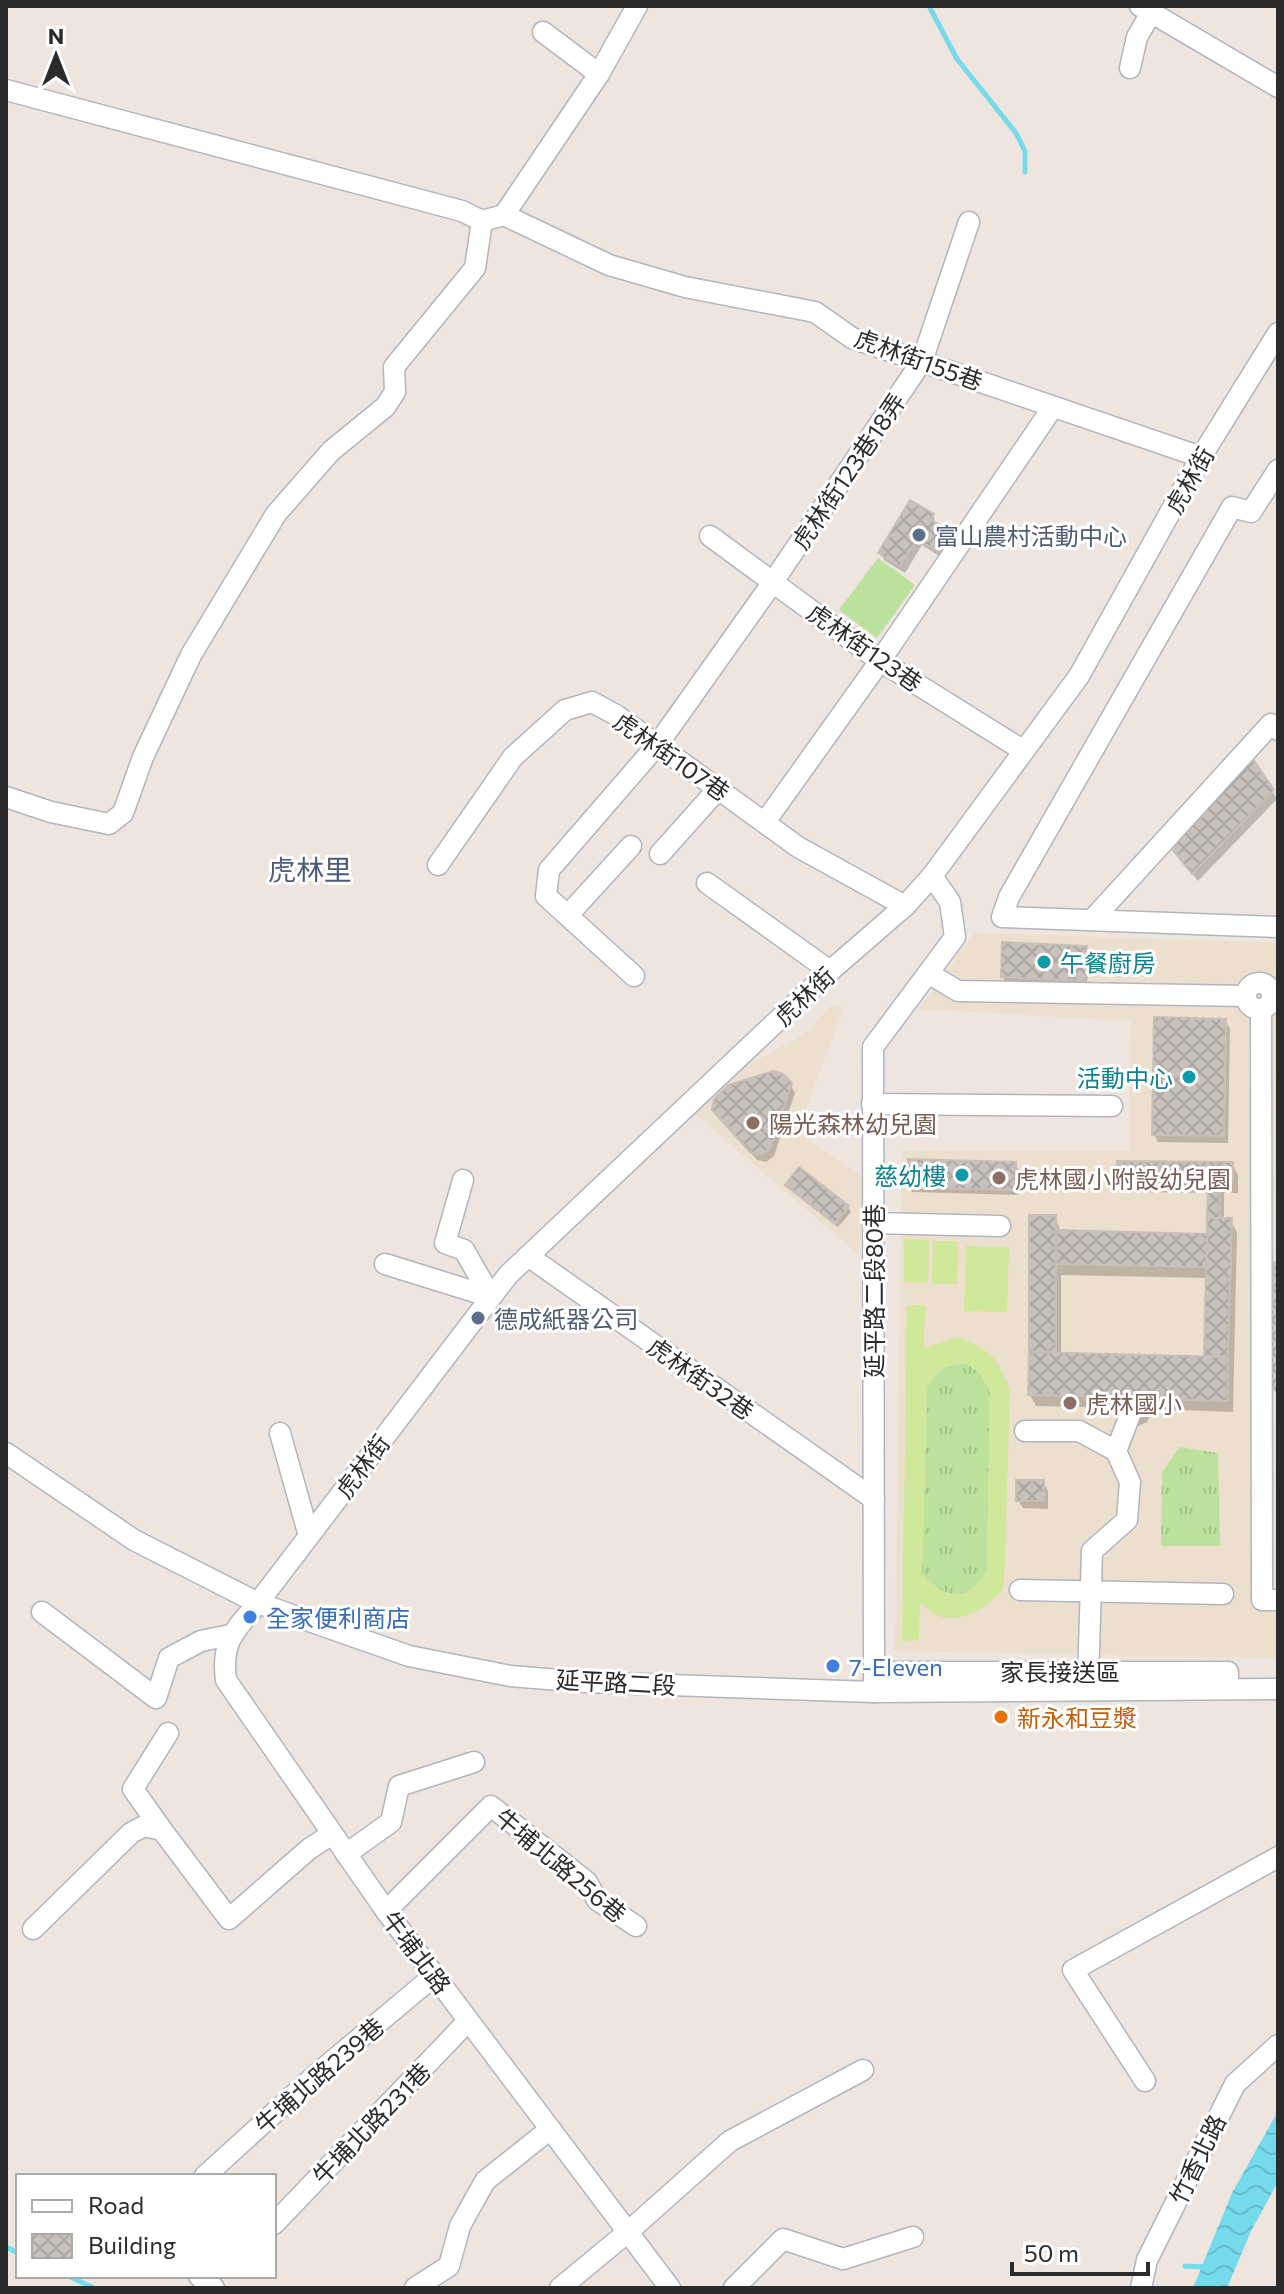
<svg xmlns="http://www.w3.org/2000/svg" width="1284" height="2294" font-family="Commissioner,'Noto Sans TC',sans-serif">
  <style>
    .education { fill: #eddfce }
    .grass { fill: url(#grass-tufts) }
    .park { fill: #bce19d }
    .pitch { fill: #d0e899; fill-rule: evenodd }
    .water { fill: url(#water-waves) }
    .shadow { fill: #0003; fill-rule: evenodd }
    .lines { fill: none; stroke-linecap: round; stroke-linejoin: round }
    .stream { stroke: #75daeb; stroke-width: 5 }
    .building { fill: url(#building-cross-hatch); stroke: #c8c0b8; stroke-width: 2 }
    .minor-casing { stroke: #b1b5be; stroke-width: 23 }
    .minor { stroke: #fff; stroke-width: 20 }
    .service-dot { fill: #5c6f8a; stroke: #fff; stroke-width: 3 }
    .culture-dot { fill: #0f9aa8; stroke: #fff; stroke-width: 3 }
    .education-dot { fill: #8d6e63; stroke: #fff; stroke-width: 3 }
    .shop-dot { fill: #3f7fe0; stroke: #fff; stroke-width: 3 }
    .food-dot { fill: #e8710a; stroke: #fff; stroke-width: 3 }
    .labels { text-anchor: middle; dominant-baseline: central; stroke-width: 6; stroke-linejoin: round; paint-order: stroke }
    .street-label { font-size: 24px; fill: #2b2b2b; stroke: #fff }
    .service-label { font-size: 24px; fill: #4e5e75; stroke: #fff; text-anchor: start }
    .culture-label { font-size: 24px; fill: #0d838f; stroke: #fff; text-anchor: end }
    .education-label { font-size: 24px; fill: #785e54; stroke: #fff; text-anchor: start }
    .shop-label { font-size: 24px; fill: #366cbe; stroke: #fff; text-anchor: start }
    .food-label { font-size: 24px; fill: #c56008; stroke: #fff; text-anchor: start }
    .quarter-label { font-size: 28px; fill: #4d5b7b; stroke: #fff }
  </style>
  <defs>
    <pattern id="grass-tufts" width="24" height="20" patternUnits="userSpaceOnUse" patternTransform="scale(2)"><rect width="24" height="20" fill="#bce19d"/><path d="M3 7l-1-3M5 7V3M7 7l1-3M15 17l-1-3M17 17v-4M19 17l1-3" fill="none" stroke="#a2c187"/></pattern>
    <pattern id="water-waves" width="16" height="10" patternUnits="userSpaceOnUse" patternTransform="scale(2)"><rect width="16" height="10" fill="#75daeb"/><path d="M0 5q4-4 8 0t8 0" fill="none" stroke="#65bbca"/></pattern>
    <pattern id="building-cross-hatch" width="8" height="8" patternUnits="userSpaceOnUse" patternTransform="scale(2)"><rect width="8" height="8" fill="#c8c2bd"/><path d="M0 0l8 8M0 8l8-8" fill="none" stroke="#aca7a3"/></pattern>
  </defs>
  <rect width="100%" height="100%" fill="#ede5de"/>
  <g class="education">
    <polygon points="975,933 1278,943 1278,1658 895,1651 902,1151 1129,1151 1131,1021 919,1009"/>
    <polygon points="830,1006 844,1008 797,1132 865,1177 859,1255 695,1114 736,1072 809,1031"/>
  </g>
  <g class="grass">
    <path d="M966,1363L981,1374L990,1393L987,1571C968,1605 944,1599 922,1573L927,1389C936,1370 945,1365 966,1363Z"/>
    <polygon points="1180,1447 1218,1453 1220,1546 1161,1546 1162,1472"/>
  </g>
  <polygon class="park" points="878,558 915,585 877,638 839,610"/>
  <g class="pitch">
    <polygon points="904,1239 929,1240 928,1283 904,1282"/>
    <polygon points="933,1241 958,1241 957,1284 932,1284"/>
    <polygon points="966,1246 1009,1247 1007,1312 964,1311"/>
    <path d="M907,1305H925L924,1348L958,1337C990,1350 999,1358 1010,1392L1004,1588C989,1606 962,1626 936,1615C931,1612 925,1606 920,1603L919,1640L902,1641ZM966,1363L981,1374L990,1393L987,1571C969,1605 944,1600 922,1573L927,1389C936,1370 945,1364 966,1363Z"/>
  </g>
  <polygon class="water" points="1278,2111 1278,2182 1251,2231 1227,2288 1193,2288 1232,2193"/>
  <g class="shadow">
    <polygon points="933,515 936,525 950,533 954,542 944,559 922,545 905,573 885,561 880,553"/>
    <polygon points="1272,791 1277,799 1198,881 1176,852"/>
    <polygon points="1086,948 1089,953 1087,985 1005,982 1003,977"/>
    <polygon points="1225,1021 1230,1029 1228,1143 1158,1142 1154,1134"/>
    <polygon points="790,1084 795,1093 774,1156 766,1162 757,1160 720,1118"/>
    <polygon points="1015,1164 1018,1169 1017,1195 912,1192 909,1187"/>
    <path d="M1232,1164L1238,1175V1193H1224V1220H1230L1237,1232L1233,1412L1154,1409L1147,1422L1138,1426L1128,1422L1121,1408L1036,1406L1030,1395L1031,1217H1055L1061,1232L1209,1236L1210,1193L1125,1192L1118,1181ZM1061,1275L1208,1278L1206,1358L1061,1355Z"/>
    <polygon points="787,1185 848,1207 851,1212 838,1227"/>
    <polygon points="1278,1264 1278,1396 1271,1385"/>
    <polygon points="1043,1482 1048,1491 1048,1509 1023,1508 1018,1500"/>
  </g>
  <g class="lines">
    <g class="stream">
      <polyline points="929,6 957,59 1016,133 1025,151 1025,172"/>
      <polyline points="6,2247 18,2253"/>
      <polyline points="1185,2266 1205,2267"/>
      <polyline points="68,2276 94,2288"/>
    </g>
  </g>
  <g class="building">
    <polygon points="910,500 934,514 931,520 951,532 939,552 917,539 900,566 878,553"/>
    <polygon points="1251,756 1274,790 1192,874 1168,844"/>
    <polygon points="1002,942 1087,946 1085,981 1001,977"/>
    <polygon points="1154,1017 1226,1019 1224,1136 1152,1135"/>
    <polygon points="773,1071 783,1074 792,1083 770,1148 761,1155 750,1152 712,1110 714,1099 729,1085"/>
    <polygon points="908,1159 1016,1162 1016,1190 907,1188"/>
    <polygon points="1117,1161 1233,1162 1233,1182 1116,1181"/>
    <polygon points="799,1167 849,1206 835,1224 785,1185"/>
    <polygon points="1208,1182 1220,1182 1220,1218 1207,1218"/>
    <rect x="1029" y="1215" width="27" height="137"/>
    <polygon points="1207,1218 1232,1218 1228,1357 1204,1356"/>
    <polygon points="1056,1230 1207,1234 1206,1267 1056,1264"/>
    <polygon points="1274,1262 1278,1262 1278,1386 1269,1386"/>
    <polygon points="1029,1352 1228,1357 1228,1401 1147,1399 1141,1411 1130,1415 1120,1411 1114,1397 1028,1395"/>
    <rect x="1016" y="1480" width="28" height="21"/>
  </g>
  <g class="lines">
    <g class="minor-casing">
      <g id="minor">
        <polyline points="1140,6 1278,87"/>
        <polyline points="543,32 599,74"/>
        <polyline points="1130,68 1137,37 1151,13"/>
        <polyline points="6,90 462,211 482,221"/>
        <polyline points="504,215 599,74 637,6"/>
        <polyline points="482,221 504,215 609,265 685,287 815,312 852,338 1201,457"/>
        <polyline points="1278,470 1251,512 1232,507 1009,897 1002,917 1278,927"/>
        <polyline points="710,536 880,661 1024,751"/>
        <polyline points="6,797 51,812 109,824 123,813 143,757 191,655 276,514 331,451 385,407 395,392 394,367 475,268 482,221"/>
        <polyline points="765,822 880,661 1053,407"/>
        <polyline points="660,854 718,789"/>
        <polyline points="438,865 513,757 565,710 592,702 616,715 798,847 905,906"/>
        <polyline points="707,883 830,971"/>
        <polyline points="568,915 631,846"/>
        <polyline points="1092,920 1271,724 1278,730"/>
        <polyline points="928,973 958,991 1246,996"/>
        <polyline points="634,976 546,896 549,870 658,744 773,582 922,361 969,222"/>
        <circle cx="1259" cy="996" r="13"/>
        <polyline points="1261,1009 1262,1600 1278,1600"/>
        <polyline points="872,1104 1112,1106"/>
        <polyline points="463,1180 445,1243 464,1250 491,1297"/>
        <polyline points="873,1223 1000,1226"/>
        <polyline points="528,1256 874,1499"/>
        <polyline points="385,1264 491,1297"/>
        <polyline points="1025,1431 1079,1431 1116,1451"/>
        <polyline points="280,1433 309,1536"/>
        <polyline points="6,1453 134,1540 258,1603 409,1656 510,1676 584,1682 874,1692 1278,1689"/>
        <polyline points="1020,1590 1223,1594"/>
        <polyline points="42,1612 156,1698 169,1658 201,1641 230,1635"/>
        <polyline points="874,1672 1228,1672 1228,1689"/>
        <polyline points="1088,1681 1092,1551 1127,1520 1130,1482 1116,1451 1130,1415"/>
        <polyline points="874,1692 873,1047 955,937 950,902 932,876"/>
        <polyline points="162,1830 133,1789 168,1733"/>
        <polyline points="346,1854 391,1822 399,1786 474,1762"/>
        <polyline points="386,1911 491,1806 587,1882 597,1900 636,1926"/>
        <polyline points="33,1929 131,1833 144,1826 162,1830 229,1919 309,1849 332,1834"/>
        <polyline points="1145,2081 1073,1970 1278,1857"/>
        <polyline points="205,2176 318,2073 434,1976"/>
        <polyline points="274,2224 468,2021"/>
        <polyline points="199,2276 214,2288"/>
        <polyline points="415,2288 449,2266 460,2226 485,2181 549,2130"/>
        <polyline points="560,2288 629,2231 730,2141 863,2070"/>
        <path d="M670,2288L386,1911L226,1680C221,1642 234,1631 258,1603L508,1275L830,971L905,906L932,876L1079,676L1201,457L1278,333"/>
        <polyline points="734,2288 783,2239 843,2259 913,2237"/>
        <polyline points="1141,2288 1147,2260 1235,2084 1278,2045"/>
      </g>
    </g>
    <use href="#minor" class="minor"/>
  </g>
  <g class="service-dot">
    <circle cx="919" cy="535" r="8"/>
    <circle cx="478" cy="1318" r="8"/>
  </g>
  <g class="culture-dot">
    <circle cx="1044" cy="962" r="8"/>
    <circle cx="1189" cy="1077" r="8"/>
    <circle cx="962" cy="1175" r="8"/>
  </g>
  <g class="education-dot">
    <circle cx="753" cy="1123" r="8"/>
    <circle cx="999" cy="1178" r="8"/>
    <circle cx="1070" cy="1403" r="8"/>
  </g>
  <g class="shop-dot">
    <circle cx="250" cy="1617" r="8"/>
    <circle cx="833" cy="1666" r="8"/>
  </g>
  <circle class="food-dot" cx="1001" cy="1717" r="8"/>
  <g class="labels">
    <g class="street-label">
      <text transform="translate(919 359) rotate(20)">虎林街155巷</text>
      <text transform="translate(848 471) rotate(-56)">虎林街123巷18弄</text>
      <text transform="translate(1189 480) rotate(-60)">虎林街</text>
      <text transform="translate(865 647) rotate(35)">虎林街123巷</text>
      <text transform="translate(672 756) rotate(35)">虎林街107巷</text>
      <text transform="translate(804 996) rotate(-43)">虎林街</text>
      <text transform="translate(873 1291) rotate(-90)">延平路二段80巷</text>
      <text transform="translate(701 1378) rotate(35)">虎林街32巷</text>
      <text transform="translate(362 1466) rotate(-53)">虎林街</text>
      <text x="1060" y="1671">家長接送區</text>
      <text transform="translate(616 1682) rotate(3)">延平路二段</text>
      <text transform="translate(561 1865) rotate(40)">牛埔北路256巷</text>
      <text transform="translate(417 1952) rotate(53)">牛埔北路</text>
      <text transform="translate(319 2075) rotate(-41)">牛埔北路239巷</text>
      <text transform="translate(371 2123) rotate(-46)">牛埔北路231巷</text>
      <text transform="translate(1197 2159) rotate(-64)">竹香北路</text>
    </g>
    <g class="service-label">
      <text x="935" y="535">富山農村活動中心</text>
      <text x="494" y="1318">德成紙器公司</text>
    </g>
    <g class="culture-label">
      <text x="1060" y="962" text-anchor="start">午餐廚房</text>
      <text x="1173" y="1077">活動中心</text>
      <text x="946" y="1175">慈幼樓</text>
    </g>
    <g class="education-label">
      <text x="769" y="1123">陽光森林幼兒園</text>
      <text x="1015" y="1178">虎林國小附設幼兒園</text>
      <text x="1086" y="1403">虎林國小</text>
    </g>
    <g class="shop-label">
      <text x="266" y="1617">全家便利商店</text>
      <text x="849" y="1666">7-Eleven</text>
    </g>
    <g class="food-label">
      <text x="1017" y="1717">新永和豆漿</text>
    </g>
    <g class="quarter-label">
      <text x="310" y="869">虎林里</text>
    </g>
  </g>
  <rect width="1284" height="2294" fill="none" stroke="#2b2b2b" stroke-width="16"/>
  <rect x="16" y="2174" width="260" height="104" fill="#ffffff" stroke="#aaaaaa" stroke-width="2"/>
  <rect x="32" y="2200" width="40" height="12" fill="#ffffff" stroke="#aaaaaa" stroke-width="2"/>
  <text x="88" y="2214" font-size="24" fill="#2b2b2b">Road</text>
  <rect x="32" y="2234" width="40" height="24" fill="url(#building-cross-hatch)" stroke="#aaaaaa" stroke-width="2"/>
  <text x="88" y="2254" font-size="24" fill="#2b2b2b">Building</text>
  <g transform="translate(56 56)" stroke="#ffffff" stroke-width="6" paint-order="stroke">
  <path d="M0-6L14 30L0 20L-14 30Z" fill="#2b2b2b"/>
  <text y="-12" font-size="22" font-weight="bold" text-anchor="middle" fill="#2b2b2b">N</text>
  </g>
  <path d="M1012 2262v12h136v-12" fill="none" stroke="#2b2b2b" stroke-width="4"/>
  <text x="1024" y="2262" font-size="24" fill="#2b2b2b" stroke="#ffffff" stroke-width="6" paint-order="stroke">50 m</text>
</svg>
